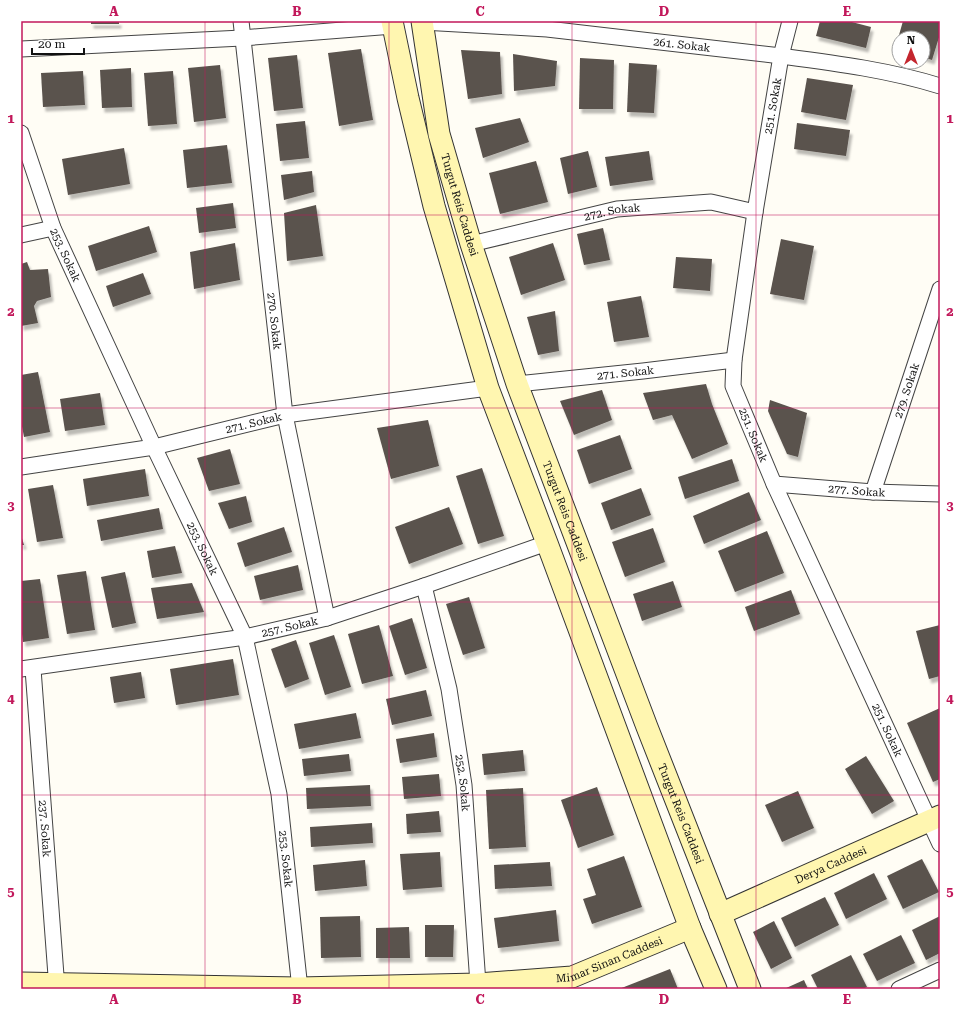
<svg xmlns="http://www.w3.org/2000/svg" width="961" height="1010" font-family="'Roboto Serif',serif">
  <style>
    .building { fill: #5a524d; filter: url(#shadow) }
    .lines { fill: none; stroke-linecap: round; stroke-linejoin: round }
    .street-casing { stroke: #444; stroke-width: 17 }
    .secondary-casing { stroke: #333; stroke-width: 23 }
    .street { stroke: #fff; stroke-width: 15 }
    .secondary { stroke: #fff6b0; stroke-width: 21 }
    .grid { fill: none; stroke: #c2185b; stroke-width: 1; stroke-opacity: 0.55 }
    .labels { text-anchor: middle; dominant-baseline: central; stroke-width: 4; stroke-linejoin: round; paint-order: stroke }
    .street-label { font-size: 11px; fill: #111; stroke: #fff }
    .neatline { fill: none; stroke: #c2185b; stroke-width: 1.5 }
    .grid-label { font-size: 13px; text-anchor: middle; font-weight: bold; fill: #c2185b }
  </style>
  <defs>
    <filter id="shadow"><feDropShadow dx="2.5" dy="4.5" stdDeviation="1" flood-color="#0004"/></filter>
  </defs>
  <rect width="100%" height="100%" fill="#fffdf5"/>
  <g class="building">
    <rect x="91" y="21" width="28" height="3"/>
    <polygon points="820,21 848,21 871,27 866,48 816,36"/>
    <polygon points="903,21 940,21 940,34 932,60 923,57 923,38 899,38 899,50 895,49"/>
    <polygon points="361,49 373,120 339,126 328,53"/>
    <polygon points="461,50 500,52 502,94 468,99"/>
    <polygon points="513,54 557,61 555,86 514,91"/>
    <polygon points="297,55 303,108 274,111 268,58"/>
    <polygon points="580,58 614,60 613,109 579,109"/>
    <polygon points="629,63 657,65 654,113 627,112"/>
    <polygon points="220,65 226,118 194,122 188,68"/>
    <polygon points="131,68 132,107 102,108 100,70"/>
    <polygon points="83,71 85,105 43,107 41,73"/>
    <polygon points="173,71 177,124 148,126 144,73"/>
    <polygon points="807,78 853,85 846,120 801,112"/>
    <polygon points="520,118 529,142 483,158 475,128"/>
    <polygon points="305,121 309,158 280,161 276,124"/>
    <polygon points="797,123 850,130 846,156 794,149"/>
    <polygon points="227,145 232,183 187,188 183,150"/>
    <polygon points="124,148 130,184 68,195 62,159"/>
    <polygon points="588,151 597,187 568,194 560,158"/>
    <polygon points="649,151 653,180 610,186 605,157"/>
    <polygon points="536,161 548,202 500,214 489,173"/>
    <polygon points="312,171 314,192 284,200 281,175"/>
    <polygon points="233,203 236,228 199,233 196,208"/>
    <polygon points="316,205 323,256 287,261 284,213"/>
    <polygon points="149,226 157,252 96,271 88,246"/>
    <polygon points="603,228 610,260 584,265 577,234"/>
    <polygon points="781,239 814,246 804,300 770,294"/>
    <polygon points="235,243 240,280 194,289 190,252"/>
    <polygon points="553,243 565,280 521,295 509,257"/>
    <polygon points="676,257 712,259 710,291 673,288"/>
    <polygon points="27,262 30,270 48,269 51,297 37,301 34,306 38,323 21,326 21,264"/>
    <polygon points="143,273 151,294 113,307 106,286"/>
    <polygon points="641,296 649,337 614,342 607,302"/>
    <polygon points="555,311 559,351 538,355 527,317"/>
    <polygon points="38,372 50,432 24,437 21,421 21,375"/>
    <polygon points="706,384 712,404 728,444 692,459 672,415 653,420 643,393"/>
    <polygon points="602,390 612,420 574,435 560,401"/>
    <polygon points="100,393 105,425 65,431 60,399"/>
    <polygon points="770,400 807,413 798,457 787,454 768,411"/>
    <polygon points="428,420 439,466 391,479 377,428"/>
    <polygon points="620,435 632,469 589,484 577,450"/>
    <polygon points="230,449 240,484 209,491 197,458"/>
    <polygon points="732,459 739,481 685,499 678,477"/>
    <polygon points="482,468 504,536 478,544 456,476"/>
    <polygon points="145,469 149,496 87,506 83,479"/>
    <polygon points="53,485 63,538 37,542 28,489"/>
    <polygon points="641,488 651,515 611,530 601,503"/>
    <polygon points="749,492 761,520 704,544 693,516"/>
    <polygon points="246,496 252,522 229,529 218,503"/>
    <polygon points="449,507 463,544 409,564 395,527"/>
    <polygon points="159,508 163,529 101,541 97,520"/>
    <polygon points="284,527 292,552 245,567 237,543"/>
    <polygon points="653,528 665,562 625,577 612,542"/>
    <polygon points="767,531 784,573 735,592 718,551"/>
    <polygon points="21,535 24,545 21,545"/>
    <polygon points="175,546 182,573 152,578 147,551"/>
    <polygon points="298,565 303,590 260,600 254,576"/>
    <polygon points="86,571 95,630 67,634 57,575"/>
    <polygon points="125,572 136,623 112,628 101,577"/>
    <polygon points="40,579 49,638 23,642 21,626 21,581"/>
    <polygon points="673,581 682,607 642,621 633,594"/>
    <polygon points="192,583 204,612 157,619 151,588"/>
    <polygon points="791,590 800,614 754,631 745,607"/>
    <polygon points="469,597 485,648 463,655 446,604"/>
    <polygon points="412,618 427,668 405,675 389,626"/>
    <polygon points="379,625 393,676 362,684 348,634"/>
    <polygon points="940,625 940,676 929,679 916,631"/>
    <polygon points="334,635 351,687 325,695 309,643"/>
    <polygon points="296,640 309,679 285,688 271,649"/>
    <polygon points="233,659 239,695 176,705 170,669"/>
    <polygon points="141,672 145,698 114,703 110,677"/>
    <polygon points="426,690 432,716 392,725 386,699"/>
    <polygon points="940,708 940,779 933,782 907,723"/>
    <polygon points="356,713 361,738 299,749 294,724"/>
    <polygon points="434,733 437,757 400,763 396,739"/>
    <polygon points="523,750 525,771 484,775 482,754"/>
    <polygon points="349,754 351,771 304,776 302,759"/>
    <polygon points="866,756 894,801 872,814 845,769"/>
    <polygon points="439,774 441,796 404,799 402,777"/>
    <polygon points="370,785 371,806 307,809 306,788"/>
    <polygon points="597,787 614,835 578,848 561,800"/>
    <polygon points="523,788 526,847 489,849 486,790"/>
    <polygon points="798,791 814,828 782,842 765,805"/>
    <polygon points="439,811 441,832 407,834 406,814"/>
    <polygon points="372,823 373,843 311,847 310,827"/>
    <polygon points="440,852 442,887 403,890 400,854"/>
    <polygon points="624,856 642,907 592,924 583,899 596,895 587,869"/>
    <polygon points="922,859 939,892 903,909 887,876"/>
    <polygon points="365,860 367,886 315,891 313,865"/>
    <polygon points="550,862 552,886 495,889 494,865"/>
    <polygon points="874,873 887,899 846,919 834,893"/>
    <polygon points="825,897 839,925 795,947 781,918"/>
    <polygon points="556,910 559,941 498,948 494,918"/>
    <polygon points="360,916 361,957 321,958 320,917"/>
    <polygon points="940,916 940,953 926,960 912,930"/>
    <polygon points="774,921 792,958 771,969 753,932"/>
    <polygon points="425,925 454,925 453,957 425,957"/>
    <polygon points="409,927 410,958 376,958 376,928"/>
    <polygon points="901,935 915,963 877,981 863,954"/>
    <polygon points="851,955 867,987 862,989 818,989 811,975"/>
    <polygon points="670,969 678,989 619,989"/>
    <polygon points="804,980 808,989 784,989"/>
  </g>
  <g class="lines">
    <g class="street-casing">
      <g id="street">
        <path id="s1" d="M241,21L285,415L327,618"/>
        <path id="s2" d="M790,21L781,56L755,212L734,360L733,386L774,484L940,844"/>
        <path id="s3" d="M422,22L547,29L781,56C834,63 889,70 940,86"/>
        <polyline points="21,49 242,38 393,26"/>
        <path id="s4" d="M21,133L53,228L154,447L245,637L279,794L300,989"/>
        <polyline points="21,235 53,228"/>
        <path id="s5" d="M471,244L617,209L711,202L755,212"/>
        <path id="s6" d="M517,384L643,371L734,360"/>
        <path id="s7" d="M21,467L154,447L285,415L488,388"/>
        <path id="s8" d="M774,484L873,492L940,494"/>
        <path id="s9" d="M873,492L940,289"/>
        <path id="s10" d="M424,586L449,689L464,785L478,984"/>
        <path id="s11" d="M21,669L245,637L327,618L424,586L547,543"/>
        <path id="s12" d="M33,669L57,989"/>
        <polyline points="899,989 940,970"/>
      </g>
    </g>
    <g class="secondary-casing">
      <g id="secondary">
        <polyline points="392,21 408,98 434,206 488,388 547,543 690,928 716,989"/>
        <path id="s13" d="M422,21L439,134L471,244L517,384L647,727L750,989"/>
        <path id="s14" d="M720,914L940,816"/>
        <path id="s15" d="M21,983L299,988L478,984L572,977L690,928"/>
      </g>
    </g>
    <use href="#street" class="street"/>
    <use href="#secondary" class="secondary"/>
  </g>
  <path class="grid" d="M205,21V989M389,21V989M572,21V989M756,21V989M21,215H940M21,408H940M21,602H940M21,795H940"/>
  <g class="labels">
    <g class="street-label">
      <text stroke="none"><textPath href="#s3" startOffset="261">261. Sokak</textPath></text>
      <text transform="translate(773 106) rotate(-80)">251. Sokak</text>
      <text stroke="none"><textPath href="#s13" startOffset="188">Turgut Reis Caddesi</textPath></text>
      <text stroke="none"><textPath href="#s5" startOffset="145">272. Sokak</textPath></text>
      <text stroke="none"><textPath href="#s4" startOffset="130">253. Sokak</textPath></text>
      <text stroke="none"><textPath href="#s1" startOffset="302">270. Sokak</textPath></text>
      <text stroke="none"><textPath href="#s6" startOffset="109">271. Sokak</textPath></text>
      <text stroke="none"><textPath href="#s9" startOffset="107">279. Sokak</textPath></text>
      <text stroke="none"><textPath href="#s7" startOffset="237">271. Sokak</textPath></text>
      <text stroke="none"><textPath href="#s2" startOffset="423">251. Sokak</textPath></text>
      <text stroke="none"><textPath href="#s8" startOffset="83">277. Sokak</textPath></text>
      <text stroke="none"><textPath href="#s13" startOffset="512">Turgut Reis Caddesi</textPath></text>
      <text stroke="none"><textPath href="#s4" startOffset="454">253. Sokak</textPath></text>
      <text stroke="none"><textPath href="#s11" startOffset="272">257. Sokak</textPath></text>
      <text stroke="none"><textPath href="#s2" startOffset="747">251. Sokak</textPath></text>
      <text stroke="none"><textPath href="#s10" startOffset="201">252. Sokak</textPath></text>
      <text stroke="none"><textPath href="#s13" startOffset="836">Turgut Reis Caddesi</textPath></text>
      <text stroke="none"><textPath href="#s12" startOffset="160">237. Sokak</textPath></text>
      <text stroke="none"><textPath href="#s4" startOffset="778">253. Sokak</textPath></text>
      <text stroke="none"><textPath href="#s14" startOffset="121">Derya Caddesi</textPath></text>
      <text stroke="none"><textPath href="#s15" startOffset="592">Mimar Sinan Caddesi</textPath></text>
    </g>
  </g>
  <rect width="961" height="1010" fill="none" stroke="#ffffff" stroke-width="44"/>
  <g transform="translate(911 50)"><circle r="19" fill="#ffffff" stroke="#a0a0a0"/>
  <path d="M0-3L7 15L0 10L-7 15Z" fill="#c4262e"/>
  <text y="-6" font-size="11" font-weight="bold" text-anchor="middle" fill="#111111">N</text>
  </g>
  <path d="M32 48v6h52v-6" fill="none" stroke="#111111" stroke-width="2"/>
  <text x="38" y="48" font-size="12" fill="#111111" stroke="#ffffff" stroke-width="3" paint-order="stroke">20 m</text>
  <rect x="22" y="22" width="917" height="966" class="neatline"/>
  <g class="grid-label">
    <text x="114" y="16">A</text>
    <text x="297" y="16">B</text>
    <text x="480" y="16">C</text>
    <text x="664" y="16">D</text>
    <text x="847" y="16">E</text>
    <text x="11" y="123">1</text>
    <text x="950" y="123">1</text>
    <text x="11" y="316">2</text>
    <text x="950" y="316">2</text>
    <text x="11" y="510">3</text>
    <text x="950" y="510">3</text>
    <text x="11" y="703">4</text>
    <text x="950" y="703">4</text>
    <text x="11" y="896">5</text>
    <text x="950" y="896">5</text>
    <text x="114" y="1004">A</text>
    <text x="297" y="1004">B</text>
    <text x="480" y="1004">C</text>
    <text x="664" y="1004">D</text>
    <text x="847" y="1004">E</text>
  </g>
</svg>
